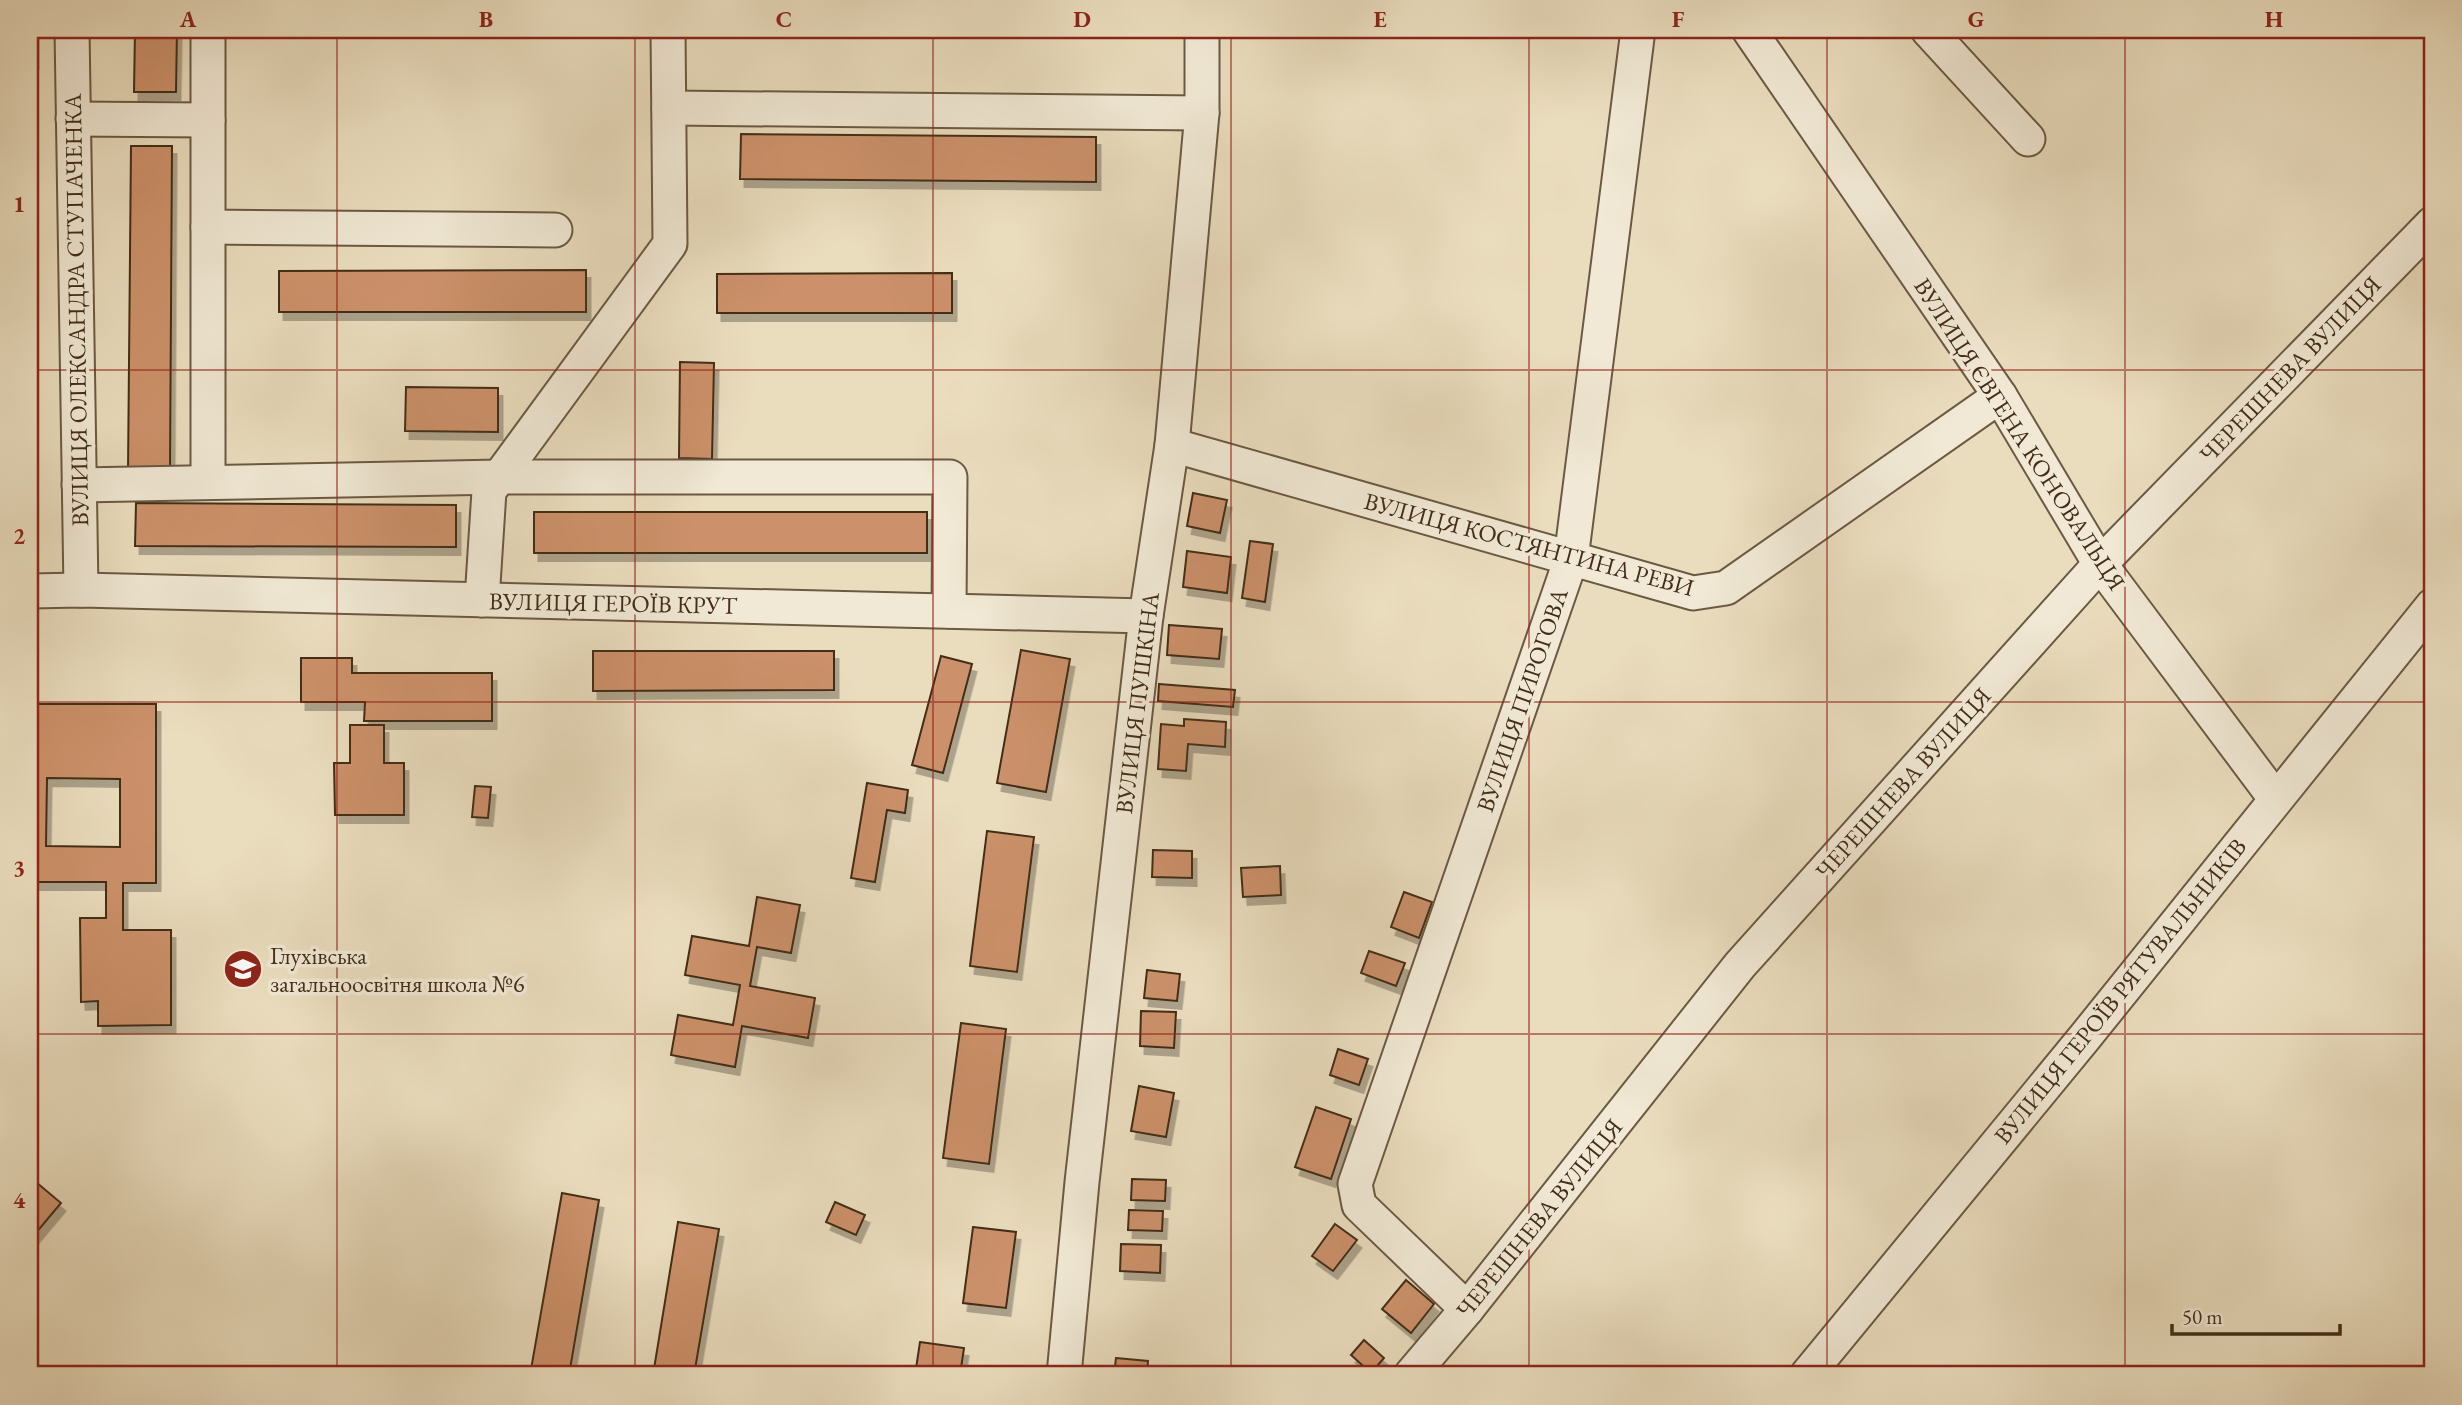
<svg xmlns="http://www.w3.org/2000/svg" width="2462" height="1405" font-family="'EB Garamond',serif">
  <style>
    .building { fill: #cc916a; stroke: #422d19; stroke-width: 2; fill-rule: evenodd; filter: url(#shadow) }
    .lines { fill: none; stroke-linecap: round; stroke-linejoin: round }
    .minor-casing { stroke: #6c5942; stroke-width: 37 }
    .minor { stroke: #f1e9d5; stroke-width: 33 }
    .grid { fill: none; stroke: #8f2418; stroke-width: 2; stroke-opacity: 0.55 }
    .labels { text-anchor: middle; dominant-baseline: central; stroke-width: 7; stroke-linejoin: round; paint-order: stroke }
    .street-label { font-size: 24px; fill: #422d19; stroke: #f1e9d5 }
    .poi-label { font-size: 24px; fill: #422d19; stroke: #f1e9d5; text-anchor: start }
    .neatline { fill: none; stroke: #8f2418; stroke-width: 2.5 }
    .grid-label { font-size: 23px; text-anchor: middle; font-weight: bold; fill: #8f2418 }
  </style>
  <defs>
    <filter id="shadow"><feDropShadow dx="4.5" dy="8" stdDeviation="0" flood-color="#0004"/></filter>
  </defs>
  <rect width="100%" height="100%" fill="#eaddbe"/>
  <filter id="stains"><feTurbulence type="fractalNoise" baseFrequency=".00286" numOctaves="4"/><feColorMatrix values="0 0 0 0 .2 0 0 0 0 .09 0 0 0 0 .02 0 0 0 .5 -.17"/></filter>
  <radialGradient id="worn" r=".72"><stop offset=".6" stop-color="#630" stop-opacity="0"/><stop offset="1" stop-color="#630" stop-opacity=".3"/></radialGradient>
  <g class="building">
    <rect x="30" y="30" width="4" height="31"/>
    <polygon points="135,30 177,30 176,92 134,92"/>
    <polygon points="741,134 1096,137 1096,182 740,179"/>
    <polygon points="131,146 172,146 170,472 128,472"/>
    <polygon points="586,270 586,312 279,312 279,271"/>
    <polygon points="952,273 952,313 717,313 717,274"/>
    <polygon points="680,362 714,363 712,459 679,458"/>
    <polygon points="406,387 498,388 498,432 405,431"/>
    <polygon points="1193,493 1227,500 1220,533 1187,526"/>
    <polygon points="136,503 456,505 456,547 135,546"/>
    <rect x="534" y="512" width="393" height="41"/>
    <polygon points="1250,541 1273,544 1265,602 1242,598"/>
    <polygon points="1187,551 1231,557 1227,593 1183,587"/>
    <polygon points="1169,625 1222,629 1219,659 1167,655"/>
    <polygon points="1021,650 1070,659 1046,792 997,783"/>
    <polygon points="593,651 834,651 834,690 593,691"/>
    <polygon points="941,656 972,664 943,773 912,765"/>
    <polygon points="301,658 352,658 352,673 492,673 492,721 364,721 365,702 301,702"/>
    <polygon points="1159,684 1235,690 1233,707 1158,701"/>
    <path d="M30,704H156V883H123V930H171V1025L98,1026V1001L81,1002L80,918H106V882H30ZM47,778L120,779V847L46,846Z"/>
    <polygon points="1184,719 1226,722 1225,747 1188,744 1186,771 1158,769 1161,724 1184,726"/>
    <polygon points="350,725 384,725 384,763 404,763 404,815 335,815 334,763 350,763"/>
    <polygon points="867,783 908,790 905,813 887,810 875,882 851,878"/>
    <polygon points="475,786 491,787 488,818 472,817"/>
    <polygon points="987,831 1034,837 1017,972 970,966"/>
    <polygon points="1153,850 1192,851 1192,878 1152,877"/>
    <polygon points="1280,866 1281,895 1243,897 1241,868"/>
    <polygon points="1404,892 1432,902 1419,938 1391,927"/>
    <polygon points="757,897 800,905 791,953 757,947 750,986 815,998 808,1038 742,1026 735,1067 671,1055 678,1015 733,1025 740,985 685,975 692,936 749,946"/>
    <polygon points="1369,951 1405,963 1396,986 1361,973"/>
    <polygon points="1147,970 1180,974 1177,1001 1144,998"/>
    <polygon points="1141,1011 1176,1012 1174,1048 1140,1046"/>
    <polygon points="961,1023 1006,1029 989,1164 943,1158"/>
    <polygon points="1338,1049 1368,1059 1359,1085 1330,1075"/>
    <polygon points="1139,1086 1174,1093 1166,1137 1131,1131"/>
    <polygon points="1316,1107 1351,1119 1331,1179 1295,1167"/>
    <polygon points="30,1177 61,1203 30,1240"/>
    <polygon points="1132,1179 1166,1180 1165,1201 1131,1200"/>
    <polygon points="562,1193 599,1200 569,1375 530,1375"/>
    <polygon points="835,1202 865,1215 856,1235 826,1222"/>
    <polygon points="1129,1210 1163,1211 1162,1231 1128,1230"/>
    <polygon points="678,1222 719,1229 694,1375 653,1375"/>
    <polygon points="1335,1224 1357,1240 1333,1271 1312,1256"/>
    <polygon points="973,1227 1016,1232 1006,1308 963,1303"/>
    <polygon points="1121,1244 1161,1245 1160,1273 1120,1271"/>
    <polygon points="1406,1280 1434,1304 1411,1333 1382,1309"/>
    <polygon points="1364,1340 1384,1358 1371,1373 1351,1355"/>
    <polygon points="920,1342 964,1348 960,1375 915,1375"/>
    <polygon points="1116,1358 1148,1361 1147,1375 1114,1375"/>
    <polygon points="770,1367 815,1374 815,1375 769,1375"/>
  </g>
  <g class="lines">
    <g class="minor-casing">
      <g id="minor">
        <polyline points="72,30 81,590"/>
        <polyline points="208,30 208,482"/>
        <polyline points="1749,30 2000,396 2100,564 2275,798"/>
        <polyline points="1928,30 2028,139"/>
        <polyline points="669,108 1202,113"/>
        <polyline points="73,119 208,120"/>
        <polyline points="208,227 555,230"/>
        <polyline points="1172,445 1693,593 1726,588 2000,396"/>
        <polyline points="79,485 500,477 950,477 949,611"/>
        <polyline points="30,591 81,590 1146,616"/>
        <polyline points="482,600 489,491 670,244 668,30"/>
        <polyline points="1467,1309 1359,1205 1355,1184 1571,559 1638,30"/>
        <polyline points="1064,1375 1082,1182 1146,616 1172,445 1202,113 1202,30"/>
        <polyline points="1411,1375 1467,1309 1740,965 2100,564 2432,224"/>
        <polyline points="1807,1375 2085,1037 2432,606"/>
      </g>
    </g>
    <use href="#minor" class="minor"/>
  </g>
  <path class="grid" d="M337,30V1375M635,30V1375M933,30V1375M1231,30V1375M1529,30V1375M1827,30V1375M2125,30V1375M30,370H2432M30,702H2432M30,1034H2432"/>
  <defs>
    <g id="school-disc" transform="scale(2.0125)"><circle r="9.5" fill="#8f2418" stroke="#f1e9d5"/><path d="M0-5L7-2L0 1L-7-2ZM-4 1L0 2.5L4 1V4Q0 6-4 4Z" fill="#fff"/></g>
  </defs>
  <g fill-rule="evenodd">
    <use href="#school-disc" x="243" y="969"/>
  </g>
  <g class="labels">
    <g class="street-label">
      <text transform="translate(76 310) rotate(-91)">ВУЛИЦЯ ОЛЕКСАНДРА СТУПАЧЕНКА</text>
      <text transform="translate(2290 369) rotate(-46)">ЧЕРЕШНЕВА ВУЛИЦЯ</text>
      <text transform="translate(2020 434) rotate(57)">ВУЛИЦЯ ЄВГЕНА КОНОВАЛЬЦЯ</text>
      <text transform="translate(1529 544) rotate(15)">ВУЛИЦЯ КОСТЯНТИНА РЕВИ</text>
      <text transform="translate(613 603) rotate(1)">ВУЛИЦЯ ГЕРОЇВ КРУТ</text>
      <text transform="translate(1522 700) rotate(-71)">ВУЛИЦЯ ПИРОГОВА</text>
      <text transform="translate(1137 703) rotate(-83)">ВУЛИЦЯ ПУШКІНА</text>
      <text transform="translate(1903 783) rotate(-48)">ЧЕРЕШНЕВА ВУЛИЦЯ</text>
      <text transform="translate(2120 991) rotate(-51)">ВУЛИЦЯ ГЕРОЇВ РЯТУВАЛЬНИКІВ</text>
      <text transform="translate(1539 1218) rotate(-51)">ЧЕРЕШНЕВА ВУЛИЦЯ</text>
    </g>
    <g class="poi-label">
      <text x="270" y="955">Глухівська<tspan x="270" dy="28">загальноосвітня школа №6</tspan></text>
    </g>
  </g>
  <rect width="2462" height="1405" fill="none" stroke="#eaddbe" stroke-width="77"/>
  <path d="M2172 1324v10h168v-10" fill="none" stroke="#422d19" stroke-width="3.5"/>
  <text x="2182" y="1324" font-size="21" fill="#422d19" stroke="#f1e9d5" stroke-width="5" paint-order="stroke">50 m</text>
  <rect x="38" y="38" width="2386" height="1328" class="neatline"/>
  <g class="grid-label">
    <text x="188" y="27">A</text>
    <text x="486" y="27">B</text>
    <text x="784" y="27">C</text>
    <text x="1082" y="27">D</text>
    <text x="1380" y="27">E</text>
    <text x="1678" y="27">F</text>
    <text x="1976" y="27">G</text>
    <text x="2274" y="27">H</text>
    <text x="19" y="212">1</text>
    <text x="19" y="544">2</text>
    <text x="19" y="876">3</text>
    <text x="19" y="1208">4</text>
  </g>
  <rect width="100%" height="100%" filter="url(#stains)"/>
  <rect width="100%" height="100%" fill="url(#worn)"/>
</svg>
